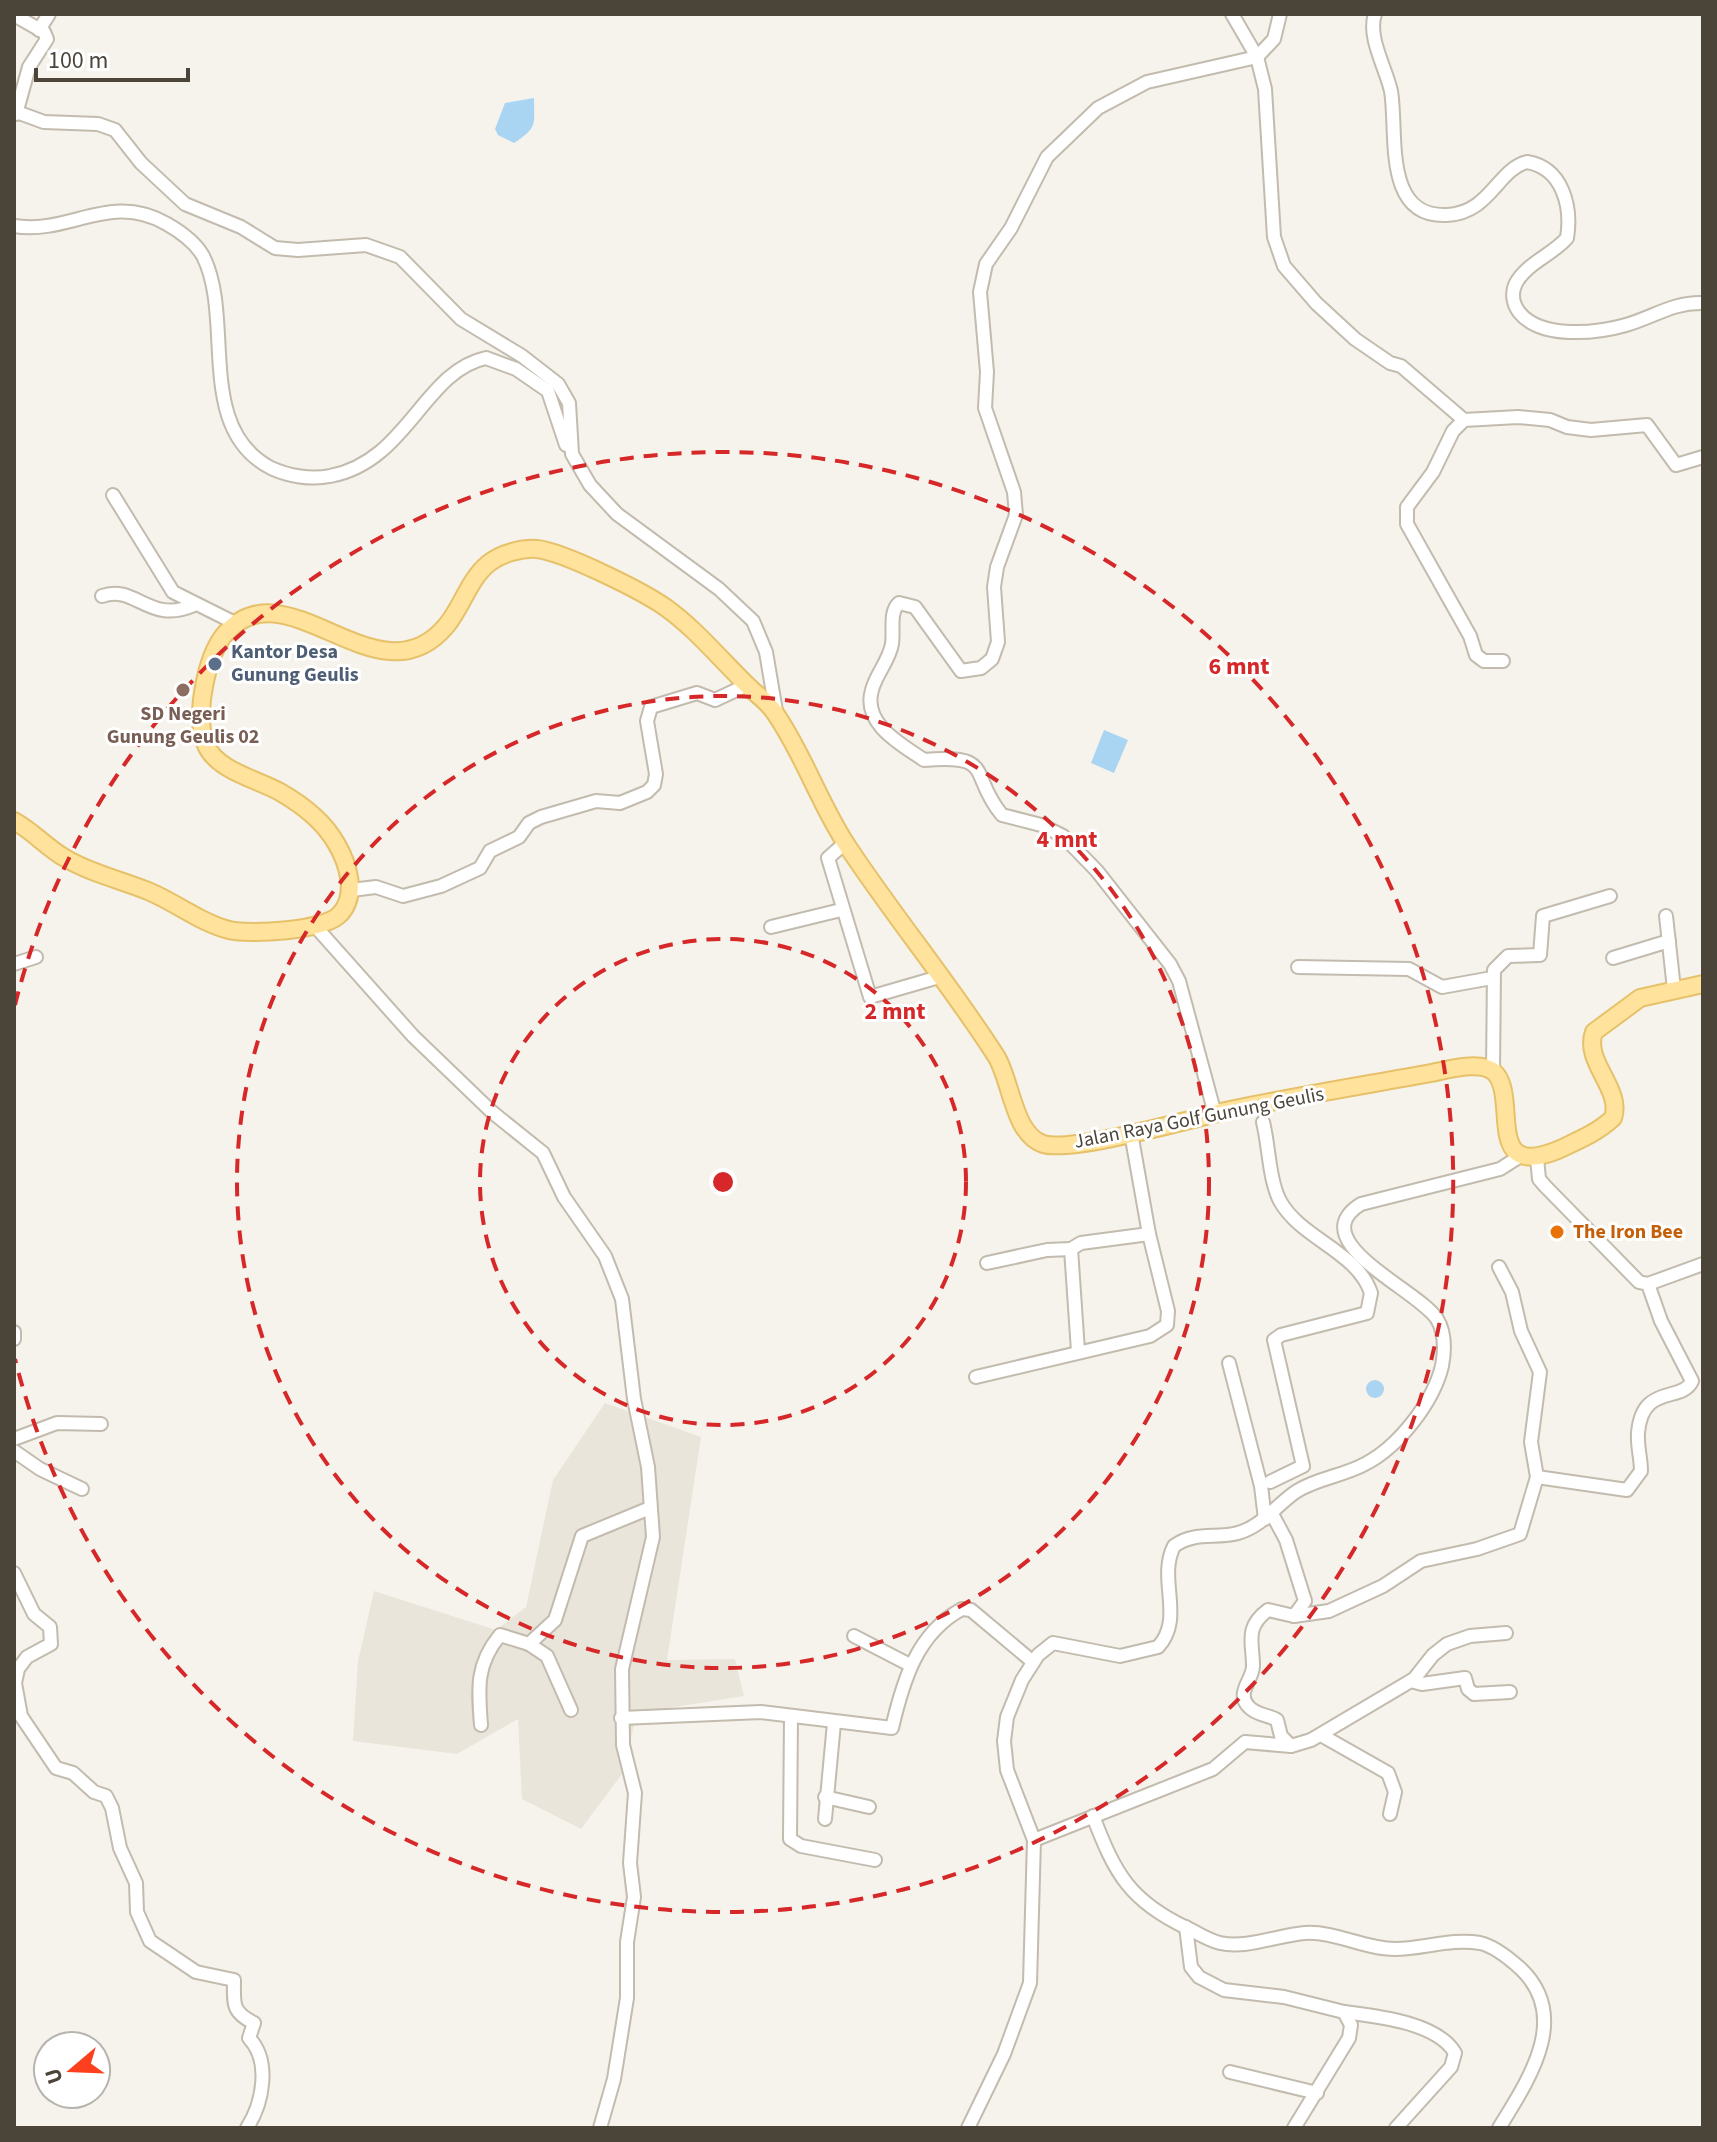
<svg xmlns="http://www.w3.org/2000/svg" width="1717" height="2142" font-family="'Source Sans 3',sans-serif">
  <style>
    .residential { fill: #eae5da }
    .water { fill: #a9d4f2 }
    .lines { fill: none; stroke-linecap: round; stroke-linejoin: round }
    .minor-casing { stroke: #c2bbae; stroke-width: 16 }
    .major-casing { stroke: #e6c16a; stroke-width: 20 }
    .minor { stroke: #fff; stroke-width: 12 }
    .major { stroke: #ffe39c; stroke-width: 16 }
    .ring { fill: none; stroke: #d62828; stroke-width: 4; stroke-dasharray: 14 10 }
    .service-dot { fill: #5c6f8a; stroke: #fff; stroke-width: 3 }
    .education-dot { fill: #8d6e63; stroke: #fff; stroke-width: 3 }
    .food-dot { fill: #e8710a; stroke: #fff; stroke-width: 3 }
    .labels { text-anchor: middle; dominant-baseline: central; stroke-width: 6; stroke-linejoin: round; paint-order: stroke }
    .service-label { font-size: 20px; font-weight: bold; fill: #4e5e75; stroke: #fff; text-anchor: start }
    .education-label { font-size: 20px; font-weight: bold; fill: #785e54; stroke: #fff }
    .street-label { font-size: 20px; fill: #4b4439; stroke: #fff }
    .food-label { font-size: 20px; font-weight: bold; fill: #c56008; stroke: #fff; text-anchor: start }
    .centre { fill: #d62828; stroke: #fff; stroke-width: 4 }
    .ring-label { font-size: 24px; text-anchor: middle; font-weight: bold; fill: #d62828; stroke: #fff; stroke-width: 6; stroke-linejoin: round; paint-order: stroke }
  </style>
  <rect width="100%" height="100%" fill="#f6f3ec"/>
  <polygon class="residential" points="605,1403 701,1437 667,1660 735,1659 744,1696 637,1713 622,1774 581,1829 522,1799 518,1719 457,1754 353,1741 358,1661 374,1591 496,1630 526,1607 553,1480"/>
  <g class="water">
    <path d="M534,98C534,125 538,127 514,143L498,135L495,129L505,103Z"/>
    <polygon points="1104,730 1128,740 1114,773 1091,763"/>
    <circle cx="1375" cy="1389" r="9"/>
  </g>
  <g class="lines">
    <g class="minor-casing">
      <g id="minor">
        <polyline points="1232,14 1257,57 1265,89 1274,237 1284,266 1316,303 1355,339 1390,363 1401,366 1464,420"/>
        <path d="M1375,14C1367,37 1386,68 1391,91C1398,132 1382,218 1447,215C1490,213 1498,169 1527,162C1563,168 1572,207 1567,238C1552,255 1527,263 1516,283C1511,293 1513,304 1519,312C1541,340 1598,333 1626,325C1654,317 1673,302 1703,303"/>
        <polyline points="14,15 44,32 47,39 29,67 16,114"/>
        <polyline points="39,30 49,14"/>
        <polyline points="14,111 44,122 98,124 115,130 141,163 185,204 241,227 275,248 298,250 366,245 400,257 461,319 522,356 558,384 569,403 572,454 590,485 617,514 719,589 753,621 766,652 776,711"/>
        <path d="M14,226C70,235 110,191 167,224C181,232 195,242 203,256C235,319 194,428 271,468C288,476 311,480 330,476C407,462 424,371 486,358L516,369L548,391L566,445"/>
        <polyline points="113,495 173,592 237,624"/>
        <path d="M102,596C136,584 149,625 194,605"/>
        <polyline points="1503,661 1484,661 1476,655 1470,636 1407,524 1407,507 1433,472 1453,431 1464,420 1518,417 1550,420 1567,427 1591,430 1647,425 1676,465 1703,457"/>
        <polyline points="845,843 828,858 870,997 939,977"/>
        <polyline points="351,890 376,887 403,896 441,886 480,868 490,851 519,837 529,823 541,817 596,801 620,803 647,792 654,785 656,774 647,721 651,707 697,693 715,700 747,685"/>
        <polyline points="1666,916 1674,989"/>
        <polyline points="315,926 413,1036 492,1112 543,1153 564,1197 605,1256 622,1299 634,1399 648,1467 653,1537 622,1669 623,1745 635,1793 630,1863 634,1897 627,1942 627,1998 614,2079 600,2128"/>
        <polyline points="771,927 841,910"/>
        <polyline points="1613,958 1669,941"/>
        <polyline points="14,964 36,957"/>
        <polyline points="1298,967 1409,969 1442,987 1492,978"/>
        <polyline points="1493,1071 1494,970 1508,956 1540,955 1543,916 1610,896"/>
        <path d="M1215,1114L1179,981L1170,964L1097,871L1063,836L1041,825L1002,815C968,774 996,754 924,760C901,744 862,724 872,690C876,674 889,661 892,644C894,631 889,612 899,603L915,607L961,671L981,668L992,659L998,642L994,587L997,567L1016,515L1014,492L985,408L987,372L980,292L986,264L1011,228L1047,157L1098,108L1147,82L1257,57L1274,39L1280,14"/>
        <path d="M1263,1122C1269,1146 1269,1180 1280,1201C1301,1239 1357,1251 1371,1293L1367,1313L1281,1335L1274,1340L1303,1466L1270,1482"/>
        <polyline points="987,1263 1047,1250 1071,1249"/>
        <polyline points="1648,1284 1703,1264"/>
        <polyline points="14,1332 14,1339"/>
        <polyline points="1078,1351 1071,1249 1081,1243 1149,1234"/>
        <polyline points="1229,1363 1261,1486 1265,1519"/>
        <polyline points="976,1377 1150,1336 1167,1325 1168,1311 1149,1234 1131,1133"/>
        <polyline points="14,1439 57,1423 101,1424"/>
        <polyline points="14,1451 40,1469 82,1489"/>
        <path d="M1537,1477L1627,1490L1641,1471C1641,1458 1637,1446 1638,1433C1642,1383 1682,1403 1692,1381L1661,1321L1648,1284L1639,1282L1545,1186L1539,1179L1537,1158"/>
        <path d="M1271,1512L1286,1540L1305,1601L1294,1616L1268,1610C1244,1628 1253,1642 1253,1666C1253,1680 1235,1693 1249,1707C1256,1715 1269,1715 1277,1720L1281,1736L1291,1746"/>
        <path d="M14,1573L34,1614L50,1627L51,1644L27,1657L18,1669L15,1683L21,1716L56,1768L73,1773L94,1792L106,1796L112,1808L120,1848L136,1883L137,1912L150,1941L196,1972L234,1980C234,2003 231,2012 254,2023L249,2038C271,2061 263,2103 247,2128"/>
        <polyline points="1294,1616 1329,1611 1383,1586 1421,1561 1477,1549 1520,1534 1537,1477 1531,1442 1540,1372 1521,1331 1512,1292 1499,1267"/>
        <polyline points="854,1636 910,1665"/>
        <polyline points="529,1644 547,1656 571,1710"/>
        <polyline points="1411,1681 1422,1684 1465,1678 1468,1689 1474,1694 1510,1692"/>
        <polyline points="791,1716 790,1839 801,1846 875,1860"/>
        <path d="M621,1718L761,1712L892,1728C903,1681 917,1633 962,1609L971,1610L1033,1662"/>
        <path d="M481,1725C478,1688 476,1664 500,1635L529,1644L555,1620L582,1536L650,1508"/>
        <polyline points="1321,1735 1388,1773 1395,1792 1390,1814"/>
        <polyline points="825,1797 869,1807"/>
        <path d="M1093,1816C1115,1874 1130,1901 1187,1928C1198,1933 1208,1940 1220,1943C1247,1949 1278,1935 1305,1933C1335,1931 1364,1949 1395,1949C1423,1949 1451,1938 1480,1943C1494,1946 1510,1959 1521,1969C1572,2018 1527,2082 1499,2128"/>
        <polyline points="825,1819 834,1723"/>
        <polyline points="1034,1840 1213,1769 1245,1742 1291,1746 1311,1740 1414,1679 1433,1655 1447,1644 1470,1636 1506,1633"/>
        <polyline points="1186,1927 1191,1967 1199,1977 1224,1990 1284,1997 1344,2012 1351,2025 1349,2038 1294,2128"/>
        <path d="M1344,2012C1375,2016 1437,2022 1455,2053L1451,2067L1396,2128"/>
        <polyline points="1230,2072 1317,2093"/>
        <path d="M968,2128L1004,2054L1030,1983L1034,1840L1007,1770L1004,1741L1007,1717L1022,1680L1038,1655L1053,1643L1120,1656L1158,1647C1185,1618 1157,1579 1174,1546C1194,1531 1216,1539 1238,1533C1263,1526 1277,1504 1297,1491C1318,1478 1343,1476 1365,1464C1398,1447 1433,1403 1442,1366C1445,1350 1445,1332 1437,1319C1419,1290 1301,1241 1361,1204L1500,1169L1522,1155"/>
      </g>
    </g>
    <g class="major-casing">
      <path id="major" d="M14,821C33,831 47,848 65,858C90,873 121,880 148,891C175,902 201,923 229,930C250,935 325,931 340,914C358,895 348,863 336,843C324,822 301,804 280,792C257,779 217,771 206,745C194,717 206,658 224,635C286,561 378,707 446,626C462,607 469,579 489,563C502,553 522,548 537,549C564,552 642,591 665,607C696,629 721,660 748,686C757,695 768,702 775,713C804,755 820,805 848,847C895,918 950,984 996,1056C1011,1079 1013,1134 1043,1144C1072,1153 1194,1118 1230,1110C1297,1096 1365,1085 1431,1073C1447,1070 1480,1060 1494,1072C1520,1096 1482,1181 1558,1150C1577,1141 1597,1133 1613,1118C1623,1089 1583,1062 1594,1032L1640,998L1703,984"/>
    </g>
    <use href="#minor" class="minor"/>
    <use href="#major" class="major"/>
  </g>
  <g class="ring">
    <circle cx="723" cy="1182" r="243"/>
    <circle cx="723" cy="1182" r="486"/>
    <path d="M15 1005A730 730 0 1 1 15 1359"/>
  </g>
  <circle class="service-dot" cx="215" cy="664" r="8"/>
  <circle class="education-dot" cx="183" cy="690" r="8"/>
  <circle class="food-dot" cx="1557" cy="1232" r="8"/>
  <g class="labels">
    <g class="service-label">
      <text x="231" y="652">Kantor Desa<tspan x="231" dy="23">Gunung Geulis</tspan></text>
    </g>
    <g class="education-label">
      <text x="183" y="714">SD Negeri<tspan x="183" dy="23">Gunung Geulis 02</tspan></text>
    </g>
    <g class="street-label">
      <text transform="translate(1199 1118) rotate(-11)">Jalan Raya Golf Gunung Geulis</text>
    </g>
    <g class="food-label">
      <text x="1573" y="1232">The Iron Bee</text>
    </g>
  </g>
  <circle cx="723" cy="1182" r="12" class="centre"/>
  <g class="ring-label">
    <text x="1239" y="674">6 mnt</text>
    <text x="1067" y="847">4 mnt</text>
    <text x="895" y="1019">2 mnt</text>
  </g>
  <rect width="1717" height="2142" fill="none" stroke="#4b4439" stroke-width="32"/>
  <g transform="translate(72 2070) rotate(251)"><circle r="38" fill="#ffffff" stroke="#b7b4b0" stroke-width="2"/>
  <path d="M0-6L14 30L0 20L-14 30Z" fill="#fc3f1d"/>
  <text y="-12" font-size="22" font-weight="bold" text-anchor="middle" fill="#4b4439">U</text>
  </g>
  <path d="M36 68v12h152v-12" fill="none" stroke="#4b4439" stroke-width="4"/>
  <text x="48" y="68" font-size="24" fill="#4b4439" stroke="#ffffff" stroke-width="6" paint-order="stroke">100 m</text>
</svg>
